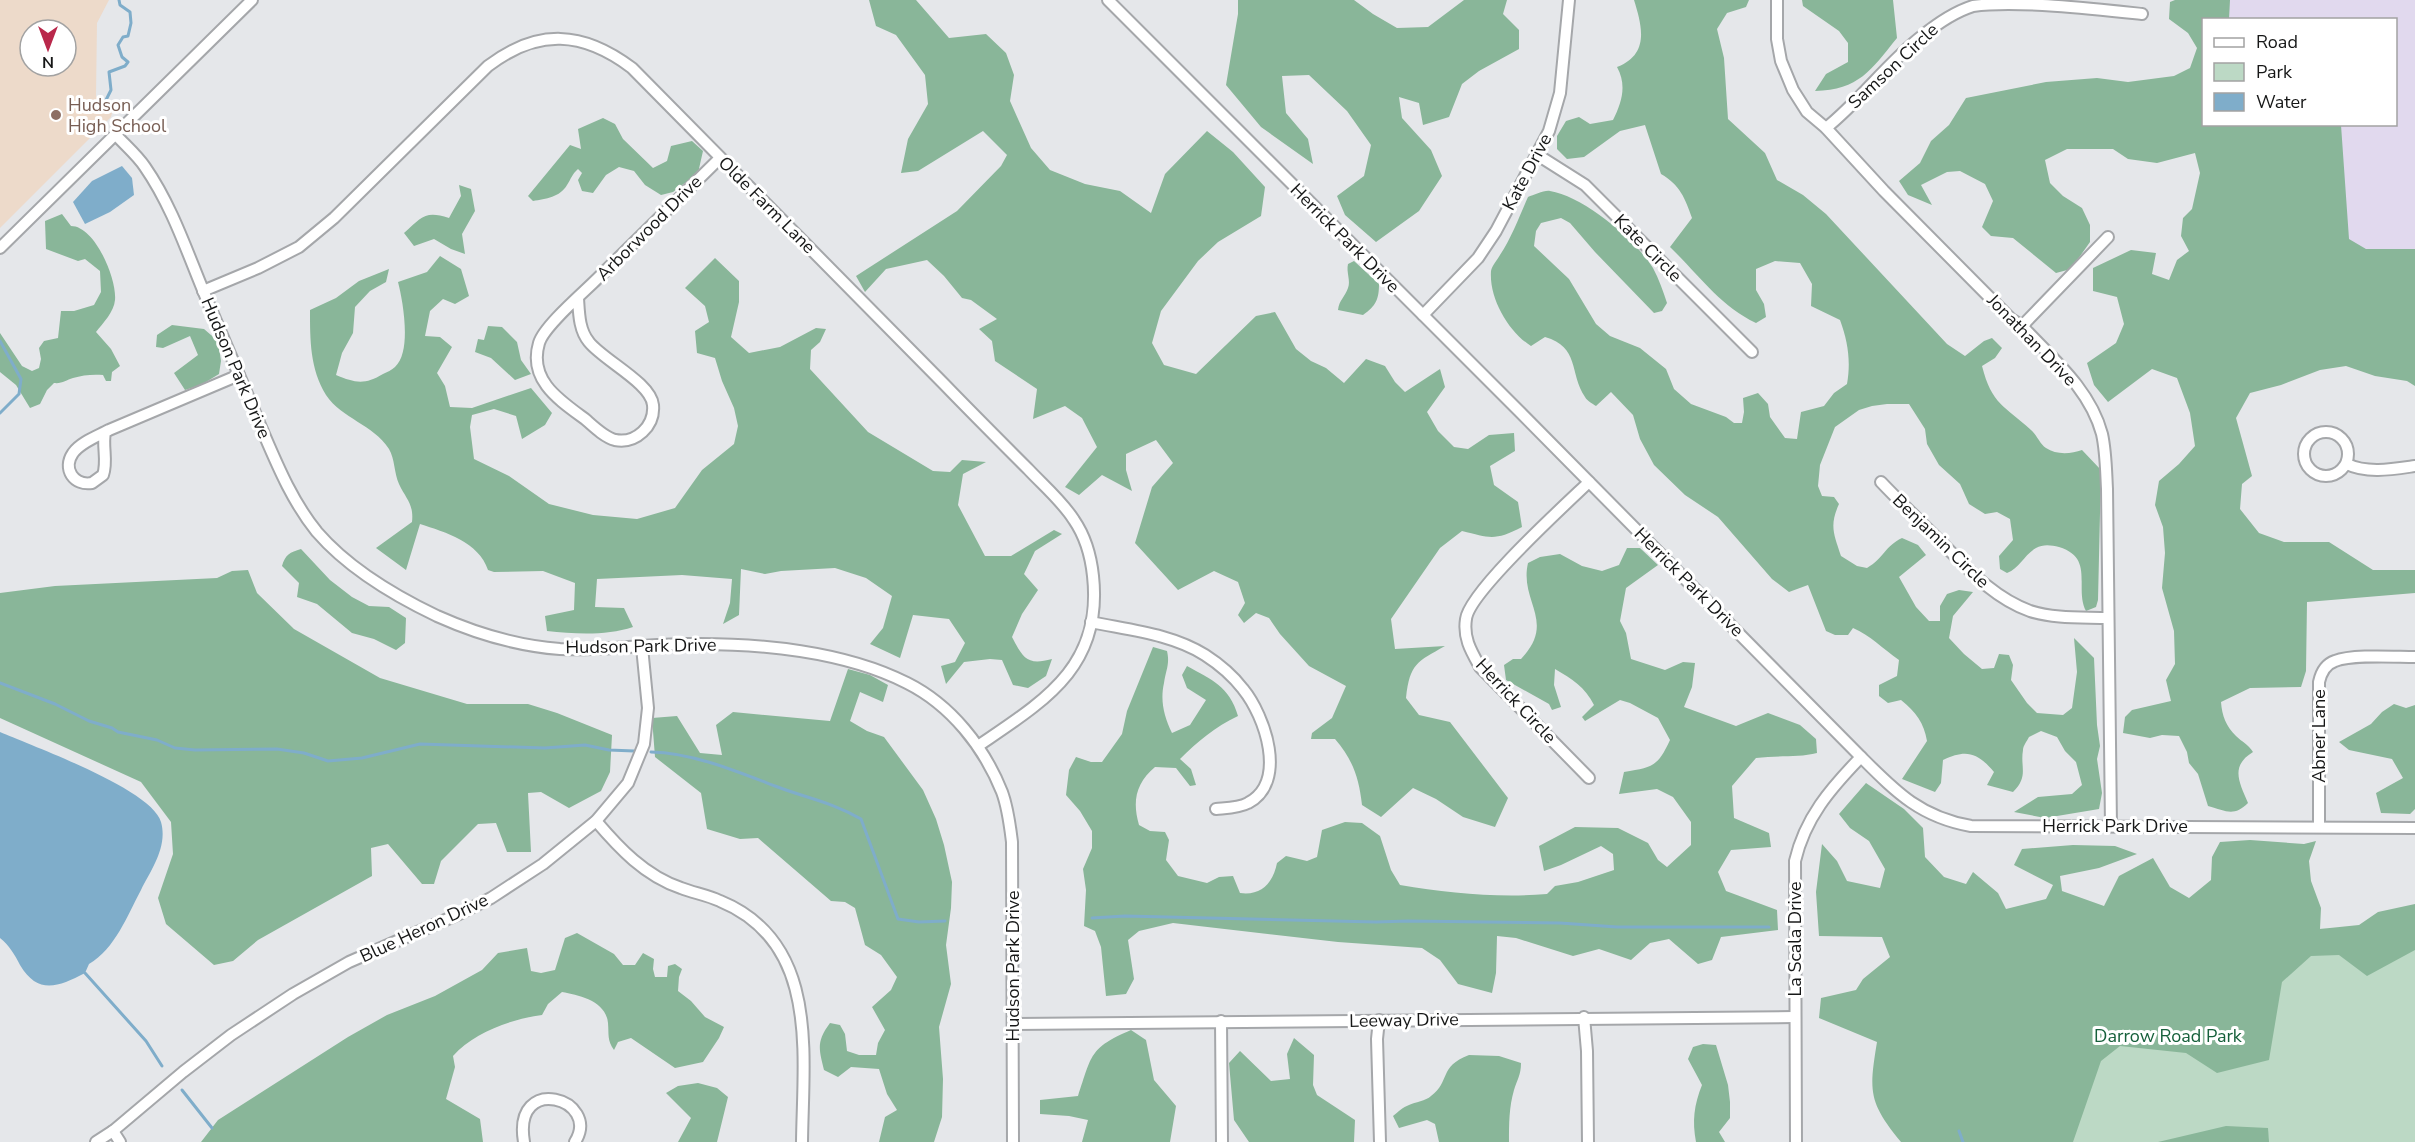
<svg xmlns="http://www.w3.org/2000/svg" width="2415" height="1142" font-family="'Nunito Sans',sans-serif">
  <style>
    .industrial { fill: #e1d9ee }
    .education { fill: #eddaca; fill-rule: evenodd }
    .green { fill: #bcd9c5 }
    .forest { fill: #89b699 }
    .water { fill: #7fadca }
    .lines { fill: none; stroke-linecap: round; stroke-linejoin: round }
    .stream { stroke: #7fadca; stroke-width: 3 }
    .minor-casing { stroke: #a5a7aa; stroke-width: 14 }
    .minor { stroke: #fff; stroke-width: 10 }
    .education-dot { fill: #8d6e63; stroke: #fff; stroke-width: 2 }
    .labels { text-anchor: middle; dominant-baseline: central; stroke-width: 6; stroke-linejoin: round; paint-order: stroke }
    .street-label { font-size: 18px; fill: #161717; stroke: #fff }
    .education-label { font-size: 18px; fill: #785e54; stroke: #fff; text-anchor: start }
    .park-label { font-size: 18px; fill: #16603b; stroke: #fff }
  </style>
  <rect width="100%" height="100%" fill="#e5e7ea"/>
  <polygon class="industrial" points="2227,0 2415,0 2415,259 2342,257 2339,125 2396,124 2396,20 2227,20"/>
  <path class="education" d="M0,0H109L97,23L96,96L112,113L111,117L0,228ZM30,30H66V66H30Z"/>
  <polygon class="green" points="1920,928 2415,929 2415,1142 1924,1142"/>
  <g class="forest">
    <path d="M869,0H916L949,38L986,34L1006,53L1014,75L1010,101L1031,148L1050,170L1085,184L1120,191L1151,213L1165,174L1207,131L1233,152L1265,187L1261,216L1218,242L1198,261L1161,311L1152,343L1164,365L1196,374L1256,316L1275,312L1296,349L1311,361L1326,368L1344,383L1366,359L1385,366L1395,382L1405,392L1440,369L1445,387L1427,412L1438,431L1454,447L1468,449L1489,435L1514,433L1515,451L1490,466L1494,485L1518,502L1522,527C1495,541 1490,538 1462,531L1440,548L1391,619L1395,649L1445,646C1417,662 1410,663 1406,698L1419,715L1450,722L1508,798L1495,827L1463,817L1436,799L1413,788L1381,817L1362,805C1359,778 1353,760 1335,739H1311L1312,733L1332,718L1346,686L1309,666L1280,634L1269,618L1256,613L1244,623L1238,615L1245,603L1238,582L1214,571L1178,590L1135,543L1152,487L1173,463L1156,440L1126,454V470L1132,491L1102,475L1079,495L1065,487L1097,447L1082,418L1065,406L1033,419L1037,389L995,361L992,341L979,329L997,319L971,300L962,298L944,276L927,260L886,269L865,292L856,276L957,211L1001,166L1007,155L983,131L918,171L901,173L908,139L928,104L925,75L896,35L876,26Z"/>
    <polygon points="1238,0 1354,0 1373,14 1397,28 1428,27 1464,0 1507,0 1503,14 1519,30 1519,49 1479,71 1462,84 1449,117 1423,125 1419,103 1399,97 1402,118 1431,150 1442,176 1419,211 1376,242 1345,215 1337,196 1364,176 1371,145 1347,111 1309,75 1282,76 1286,113 1308,139 1313,164 1261,127 1226,85 1238,14"/>
    <path d="M1634,0H1749L1746,7L1727,13L1717,29L1724,58L1728,119L1765,153L1777,180L1803,195L1826,214L1947,344L1965,356L1984,341L1992,338L2002,348L1995,358L1982,366C1992,405 2004,405 2031,430C2037,435 2040,444 2046,448C2056,455 2071,454 2082,450L2101,470L2098,600L2096,607L2086,611C2074,588 2095,558 2059,547C2051,545 2043,544 2036,548C2024,555 2020,568 2007,573L2000,569L1999,556L2013,540L2010,519L1997,512L1985,514L1969,504L1960,484L1939,465L1927,444L1925,429L1909,404H1887L1872,406L1859,410L1835,427L1820,465L1818,486L1822,496L1834,497L1839,504C1829,526 1834,534 1841,556L1857,566L1867,568C1884,558 1885,546 1902,538L1918,545L1926,555L1899,577L1916,607L1929,621H1940V606L1947,594L1959,590L1973,592L1953,616L1949,638L1964,654L1982,669L1994,668L1999,654L2009,655L2013,665L2011,680L2027,703L2037,713L2063,715L2072,708L2077,672L2074,638L2094,658L2097,725L2100,746L2097,759L2102,793L2099,809L2045,818L2014,812L2038,797L2072,794L2082,785L2076,762L2065,751L2057,737L2041,731L2029,737C2027,741 2023,746 2023,750C2020,768 2029,776 2013,792L1987,785L1994,772C1977,752 1966,749 1943,760L1941,783L1935,792L1902,779L1927,741C1924,723 1916,712 1901,700L1888,703L1879,696V685L1897,676L1899,660C1883,649 1870,635 1853,628L1848,635H1835L1826,631L1808,585L1789,592L1772,579L1718,517L1685,495L1654,465L1640,439L1633,415L1611,392L1596,406C1593,404 1587,401 1585,397C1569,373 1580,347 1545,337L1531,346C1509,332 1489,299 1491,271C1492,266 1497,260 1500,255C1512,237 1519,217 1528,197C1534,195 1544,190 1550,191C1583,196 1636,240 1653,268C1659,279 1663,291 1667,303L1662,311L1654,313L1595,252L1570,223L1561,218L1541,223L1536,231L1534,246L1569,279L1596,324L1610,336L1640,348L1666,369L1674,389L1691,404L1726,417L1734,423H1742L1744,412L1743,398L1758,393L1768,404L1770,417L1785,438L1797,439L1801,412L1824,406L1834,393L1847,384C1851,361 1848,342 1840,320L1811,306L1812,284L1800,263L1775,261L1756,269V290L1764,304L1766,317L1756,323C1720,306 1698,274 1670,247L1692,218C1685,198 1680,185 1661,174L1645,125L1620,131L1584,157L1567,159L1557,149V136L1566,121L1579,117L1590,124L1613,120C1622,102 1627,85 1617,67C1650,54 1642,26 1634,0Z"/>
    <path d="M1802,0H1893L1897,38C1871,70 1859,90 1815,91L1826,74L1848,62V43L1839,31L1803,6Z"/>
    <path d="M2175,0H2230L2229,19L2204,20V124L2341,125L2349,239L2366,249H2415V386L2407,381L2375,376L2346,366L2320,370L2281,385L2250,393L2236,418L2252,476L2242,484L2240,509L2259,533L2284,542H2329L2373,570H2415V593L2307,602L2306,671L2301,687L2250,688L2221,702C2222,716 2226,726 2236,736C2242,742 2248,744 2253,752C2230,766 2239,782 2248,803C2234,817 2226,811 2208,806L2198,774L2189,763L2187,752L2179,736L2162,735L2150,738L2123,733L2125,717L2132,710L2171,701L2166,680L2175,664L2174,631L2162,588L2165,553L2163,527L2155,505L2159,481L2179,464L2195,446L2190,413L2177,378L2152,369L2108,402L2094,385L2087,363L2116,343L2124,324L2117,297L2093,291V268L2131,250L2156,253L2152,274L2169,280L2177,260L2189,251L2181,236L2183,218L2192,209L2200,173L2195,153L2157,163L2128,159L2113,149H2067L2045,160L2050,183L2063,196L2082,208L2090,225V242L2071,269L2056,273L2013,238L1991,236L1982,227L1993,201L1985,184L1960,171L1947,172L1921,185L1932,205L1908,195L1899,181L1920,163L1931,141L1949,125L1966,98L2046,82L2097,78L2128,82L2174,76L2190,68L2197,48L2188,33L2169,19L2170,2Z"/>
    <path d="M603,118L615,124L623,139L653,168L667,161L671,146L692,141L703,151L698,173L673,192L661,195L645,185L634,171L619,167L606,175L593,193L582,191L578,180L582,173L578,169C572,174 571,179 567,185C560,197 546,199 533,201L528,196L570,145L581,149L578,129Z"/>
    <path d="M459,185L471,189L475,211L462,234L465,254L451,249L434,239L414,246L404,233C422,217 425,210 449,218L461,196Z"/>
    <path d="M62,214L71,226C95,226 117,279 115,300C114,312 103,323 96,332L111,349L120,366L112,372L111,381H106L103,375C94,374 82,375 73,378C66,380 62,384 54,383L47,390L40,404L30,408L16,385L0,372V333L22,366L32,371L39,368L41,359L39,348L44,341L58,338L61,311H74L94,305L101,292L100,271L85,259L78,261L46,249L45,221Z"/>
    <path d="M440,256L461,269L469,296L455,304L443,299L430,311L425,336L440,337L452,347L437,373L445,386L450,407L472,408L531,388L552,413L545,425L522,439L516,416L494,409L472,415L470,427L474,459L509,476L549,504L593,515L637,519L675,508L702,470L734,444L738,426L734,408L722,381L715,358L697,353L695,331L709,322L705,306L685,288L715,258L739,281V302L731,337L749,353L780,347L816,328L826,329L820,342L811,350L810,369L868,432L933,471L950,472L962,460L986,462L963,474L958,505L985,556H1011L1054,530L1062,534L1035,551L1024,574L1038,590L1022,614L1012,637C1023,658 1027,666 1052,659L1046,676L1028,688L1013,685L1002,660L990,659L964,662L946,684L941,666L955,662L965,643L949,619L913,615L900,658L870,644L883,628L892,596L866,578L835,568L781,571L765,574L741,569L739,615L723,624L730,603L732,579L682,575L597,579L595,607L624,608L633,627C606,636 575,634 547,631L545,616L574,610L575,583L543,571L494,572L488,570C479,542 445,532 420,524L406,570L376,548L412,522C414,504 406,499 399,484C394,473 395,459 389,449C373,424 342,419 326,395C310,369 310,340 310,310L336,298L359,281L389,269L386,282L370,291L355,307L353,333L342,353L336,375C355,383 365,385 383,374C387,372 392,370 395,367C412,352 403,301 398,282L427,272Z"/>
    <path d="M1354,261L1379,284C1379,299 1376,306 1363,315L1338,310C1339,300 1345,297 1348,288C1351,281 1346,272 1348,264Z"/>
    <polygon points="172,325 204,329 218,341 221,361 219,374 201,385 185,390 174,373 198,355 190,336 163,348 156,347 157,335"/>
    <polygon points="488,326 502,327 517,342 521,360 531,374 515,380 491,358 475,352 478,339 484,340"/>
    <path d="M1627,548H1640L1658,565L1626,588L1620,621L1626,633L1631,659L1665,670L1683,662L1695,663L1692,687L1684,707L1736,726L1768,713L1800,725L1816,739L1817,753C1798,758 1776,755 1756,758L1732,786L1734,818L1769,833L1771,847L1731,850L1718,872L1726,891L1777,910L1778,930L1721,937L1712,960L1698,964L1669,939L1650,943L1631,960L1599,949L1573,956L1516,938L1497,936L1496,973L1492,993L1458,984L1440,960L1422,948L1338,942L1173,923L1139,931L1128,940L1134,979L1126,994L1106,996L1101,947L1095,931L1084,926L1086,890L1083,869L1092,848V831L1080,811L1066,795L1069,770L1076,757L1091,762H1102L1122,734L1127,711L1153,647L1167,651C1170,664 1166,670 1164,683C1160,701 1164,716 1172,733L1190,725L1206,700L1187,688L1182,675L1187,666C1212,680 1229,686 1238,716C1215,727 1198,741 1180,759L1191,769L1196,785L1190,786L1176,768L1155,767C1136,783 1132,801 1139,825L1150,831L1165,832L1169,840L1166,860L1178,876L1207,883L1219,877L1233,876L1240,893C1261,896 1273,883 1277,863L1286,856L1307,861L1317,857L1322,830L1345,822L1362,823L1380,836L1391,870L1400,885C1448,893 1498,898 1547,894L1555,886L1578,882L1614,870L1613,854L1601,846L1561,865L1544,871L1539,846L1575,827L1618,828L1648,843L1658,860L1667,867L1691,845V822L1673,797L1657,789L1619,794L1624,772C1652,767 1657,768 1670,740L1658,718L1630,703L1620,700L1585,721L1582,717L1594,705C1585,687 1572,679 1555,669L1554,685L1561,707L1552,710L1549,704L1506,680L1504,665L1513,659H1521C1557,621 1519,602 1528,563L1540,557L1560,554L1582,566L1602,571L1619,565Z"/>
    <path d="M301,549L330,580L352,597L369,606L389,607L406,618L405,643L396,650L374,639L352,633L317,604L297,597L299,583L282,566C285,555 290,552 301,549Z"/>
    <polygon points="248,570 257,593 294,629 380,678 467,704 528,704 557,713 612,735 610,772 601,791 569,808 541,792 528,793 531,852 507,852 496,823 478,824 441,861 434,884 422,884 388,844 371,848 372,876 258,940 233,961 214,965 166,924 158,898 173,854 171,822 141,782 0,718 0,593 55,586 217,578 232,571"/>
    <path d="M848,669L870,675L888,685L883,702L860,692L850,721L867,731L884,737L923,790L936,819L944,845L952,882L951,908L946,945L951,984L939,1027L943,1079L942,1117L934,1142H879L885,1117L897,1110L887,1094L879,1069L851,1067L838,1077L824,1070C819,1049 816,1042 830,1023L840,1025L845,1034L847,1051L859,1055H876L878,1043L885,1030L872,1007L891,990L897,977L881,955L865,945L855,908L845,902L831,901L758,838L740,839L707,829L701,793L655,757L652,718L677,716L700,753L722,755L716,725L733,712L830,721Z"/>
    <polygon points="2394,704 2406,708 2415,705 2415,809 2410,814 2381,813 2376,793 2403,778 2392,759 2349,750 2339,742 2371,724 2382,712"/>
    <path d="M1866,783L1904,809L1923,828L1925,857L1944,877L1966,884L1973,872L1998,893L2006,909L2046,899L2053,885L2014,865L2022,849L2073,845L2115,846L2137,854L2099,868L2060,876L2062,891L2104,906L2119,876L2153,858L2170,887L2189,898L2211,880L2212,857L2220,842L2250,840L2304,844L2316,841L2309,861L2311,881L2321,908L2320,929L2359,925L2378,912L2415,904V950L2367,976L2339,955L2311,956L2282,982L2269,1060L2217,1073L2186,1053L2120,1046L2101,1061L2073,1142H1901C1868,1102 1869,1091 1877,1042L1819,1018L1821,998L1856,990L1863,979L1890,957L1882,937L1819,936L1816,892L1822,844L1837,861L1847,881L1880,888L1885,869L1869,841L1850,828L1839,814Z"/>
    <path d="M577,933L614,954L623,965H635L643,953L654,959L653,969L655,977H667L668,966L675,964L682,969L679,977L678,991L691,1001L705,1017L724,1027L719,1038L703,1062L675,1068L631,1038L618,1042L614,1050C607,1040 609,1035 608,1023C606,1001 579,995 562,992L548,1004L542,1015C512,1019 474,1032 453,1056L455,1067L446,1099L480,1119L483,1142H201L218,1120L348,1037L387,1015L435,996L482,970L498,953L527,948L531,971L541,973L555,970L565,938Z"/>
    <path d="M1131,1030L1146,1040L1154,1080L1176,1106L1170,1142H1082L1088,1120L1069,1116L1040,1114V1100L1078,1096C1092,1055 1089,1048 1131,1030Z"/>
    <polygon points="1294,1038 1314,1055 1313,1085 1317,1095 1355,1120 1354,1142 1249,1142 1234,1120 1229,1063 1240,1051 1271,1081 1290,1079 1287,1054"/>
    <path d="M1703,1044L1716,1045L1728,1085L1730,1102V1118L1719,1132L1725,1142H1696C1692,1121 1694,1105 1702,1085L1688,1059L1693,1047Z"/>
    <path d="M1469,1055L1499,1056L1521,1063C1521,1075 1517,1080 1514,1090C1509,1107 1509,1124 1509,1142H1439L1435,1124L1427,1120L1399,1128L1393,1116C1398,1112 1403,1107 1409,1105C1415,1102 1426,1101 1431,1096C1451,1081 1438,1067 1469,1055Z"/>
    <polygon points="698,1083 717,1088 728,1097 717,1142 678,1142 691,1118 666,1093 678,1086"/>
    <polygon points="2226,1126 2268,1128 2269,1142 2158,1142"/>
  </g>
  <g class="water">
    <polygon points="122,166 132,178 134,195 110,212 85,224 73,202 92,181"/>
    <path d="M0,732C32,746 152,789 161,822C168,847 151,870 141,890C127,916 115,949 89,964L85,973C58,987 38,995 20,965C15,955 9,945 0,938Z"/>
  </g>
  <g class="lines">
    <g class="stream">
      <polyline points="102,108 111,90 109,72 125,66 128,62 122,57 118,45 123,37 128,36 131,23 130,12 120,5 119,0"/>
      <polyline points="0,341 21,379 19,394 0,413"/>
      <polyline points="0,683 55,704 89,721 112,728 118,732 157,740 175,748 195,750 277,749 304,753 328,761 362,758 420,744 545,748 585,745 609,750 634,751"/>
      <path d="M651,752C693,753 736,771 775,786C806,798 832,802 861,819L898,919L919,922L945,921"/>
      <polyline points="1092,918 1125,916 1376,922 1408,921 1560,923 1617,927 1769,927"/>
      <polyline points="85,973 146,1041 162,1066"/>
      <polyline points="182,1090 212,1128"/>
      <polyline points="1959,1131 1963,1142"/>
    </g>
    <g class="minor-casing">
      <g id="minor">
        <path d="M1108,0L1519,411L1861,757C1896,792 1920,817 1971,826L2415,828"/>
        <path d="M1777,0V39L1781,61L1793,90L1807,112L1826,128L1884,191L2011,319L2022,326C2052,358 2090,389 2102,434C2106,452 2106,471 2107,489L2111,826"/>
        <path d="M1826,128C1861,100 1887,63 1922,36C1938,23 1954,12 1973,6C2016,0 2096,9 2142,14"/>
        <path d="M115,134C125,145 137,155 145,167C172,206 187,252 205,295C223,338 242,381 260,425C276,462 291,500 317,532C349,569 393,595 437,616C475,633 519,646 560,649C603,651 645,644 688,644C759,643 844,651 907,683C951,705 984,747 1002,792C1008,808 1010,826 1012,842L1013,1142"/>
        <polyline points="1536,154 1585,185 1752,352"/>
        <polyline points="0,248 252,0"/>
        <path d="M203,291L258,268L299,247L334,218L488,66C538,28 583,31 632,68C736,174 841,279 944,384C972,413 1000,441 1028,469C1044,486 1062,501 1074,520C1085,536 1091,557 1093,576C1103,667 1044,701 978,746"/>
        <path d="M578,298C579,313 579,330 589,342C603,360 651,383 653,405C655,426 636,444 615,440C604,437 593,426 585,419C559,400 528,380 539,343C544,326 583,293 597,279L720,158"/>
        <polyline points="1423,315 1478,258 1496,231 1549,131 1560,93 1569,0"/>
        <polyline points="2022,326 2108,237"/>
        <circle cx="2326" cy="454" r="22"/>
        <path d="M105,432C102,447 108,461 103,475L92,483C74,486 62,469 73,453C81,442 98,436 109,430L239,375"/>
        <path d="M2347,464C2367,474 2394,469 2415,466"/>
        <path d="M1589,482C1565,505 1469,592 1466,619C1463,638 1471,651 1480,667L1589,778"/>
        <path d="M1881,482C1901,503 1922,523 1943,544C1969,570 1994,598 2030,611C2055,619 2082,617 2108,618"/>
        <path d="M1091,622C1129,630 1172,634 1205,655C1219,664 1233,676 1243,689C1265,716 1288,782 1248,803C1239,808 1226,808 1216,809"/>
        <path d="M596,821C619,848 645,876 681,888C694,893 707,895 720,901C820,942 803,1054 802,1142"/>
        <path d="M2319,826V682C2321,673 2326,664 2335,661C2353,654 2395,657 2415,657"/>
        <polyline points="1584,1017 1587,1051 1588,1142"/>
        <polyline points="1379,1020 1377,1039 1380,1142"/>
        <polyline points="1221,1021 1222,1142"/>
        <polyline points="1013,1024 1794,1017"/>
        <polyline points="113,1131 120,1142"/>
        <polyline points="96,1142 113,1131 183,1072 231,1035 293,994 349,962 459,914 491,898 543,864 596,821 628,783 644,744 648,708 642,647"/>
        <path d="M524,1142C512,1072 602,1099 575,1142"/>
        <path d="M1796,1142L1795,861C1805,818 1830,789 1861,757"/>
      </g>
    </g>
    <use href="#minor" class="minor"/>
  </g>
  <circle class="education-dot" cx="56" cy="115" r="6"/>
  <g class="labels">
    <g class="street-label">
      <text transform="translate(1893 66) rotate(-43)">Samson Circle</text>
      <text transform="translate(1527 172) rotate(-62)">Kate Drive</text>
      <text transform="translate(767 205) rotate(45)">Olde Farm Lane</text>
      <text transform="translate(649 228) rotate(-45)">Arborwood Drive</text>
      <text transform="translate(1345 238) rotate(45)">Herrick Park Drive</text>
      <text transform="translate(1648 248) rotate(45)">Kate Circle</text>
      <text transform="translate(2032 340) rotate(46)">Jonathan Drive</text>
      <text transform="translate(236 368) rotate(67)">Hudson Park Drive</text>
      <text transform="translate(1941 541) rotate(44)">Benjamin Circle</text>
      <text transform="translate(1689 582) rotate(45)">Herrick Park Drive</text>
      <text transform="translate(641 646) rotate(-1)">Hudson Park Drive</text>
      <text transform="translate(1516 701) rotate(47)">Herrick Circle</text>
      <text transform="translate(2319 736) rotate(-90)">Abner Lane</text>
      <text x="2115" y="826">Herrick Park Drive</text>
      <text transform="translate(424 928) rotate(-25)">Blue Heron Drive</text>
      <text transform="translate(1795 939) rotate(-90)">La Scala Drive</text>
      <text transform="translate(1013 966) rotate(-90)">Hudson Park Drive</text>
      <text transform="translate(1404 1020) rotate(-1)">Leeway Drive</text>
    </g>
    <g class="education-label">
      <text x="68" y="105">Hudson<tspan x="68" dy="21">High School</tspan></text>
    </g>
    <g class="park-label">
      <text x="2168" y="1036">Darrow Road Park</text>
    </g>
  </g>
  <rect x="2202" y="18" width="195" height="108" fill="#ffffff" stroke="#a2a2a2" stroke-width="1.5"/>
  <rect x="2214" y="38" width="30" height="9" fill="#ffffff" stroke="#a2a2a2" stroke-width="1.5"/>
  <text x="2256" y="48" font-size="18" fill="#161717">Road</text>
  <rect x="2214" y="63" width="30" height="18" fill="#bcd9c5" stroke="#a2a2a2" stroke-width="1.5"/>
  <text x="2256" y="78" font-size="18" fill="#161717">Park</text>
  <rect x="2214" y="93" width="30" height="18" fill="#7fadca" stroke="#a2a2a2" stroke-width="1.5"/>
  <text x="2256" y="108" font-size="18" fill="#161717">Water</text>
  <g transform="translate(48 48) rotate(180)"><circle r="28" fill="#ffffff" stroke="#a2a2a2" stroke-width="1.5"/>
  <path d="M0-4.5L10 22L0 15L-10 22Z" fill="#b9284b"/>
  <text y="-9" font-size="16" font-weight="bold" text-anchor="middle" fill="#161717">N</text>
  </g>
</svg>
